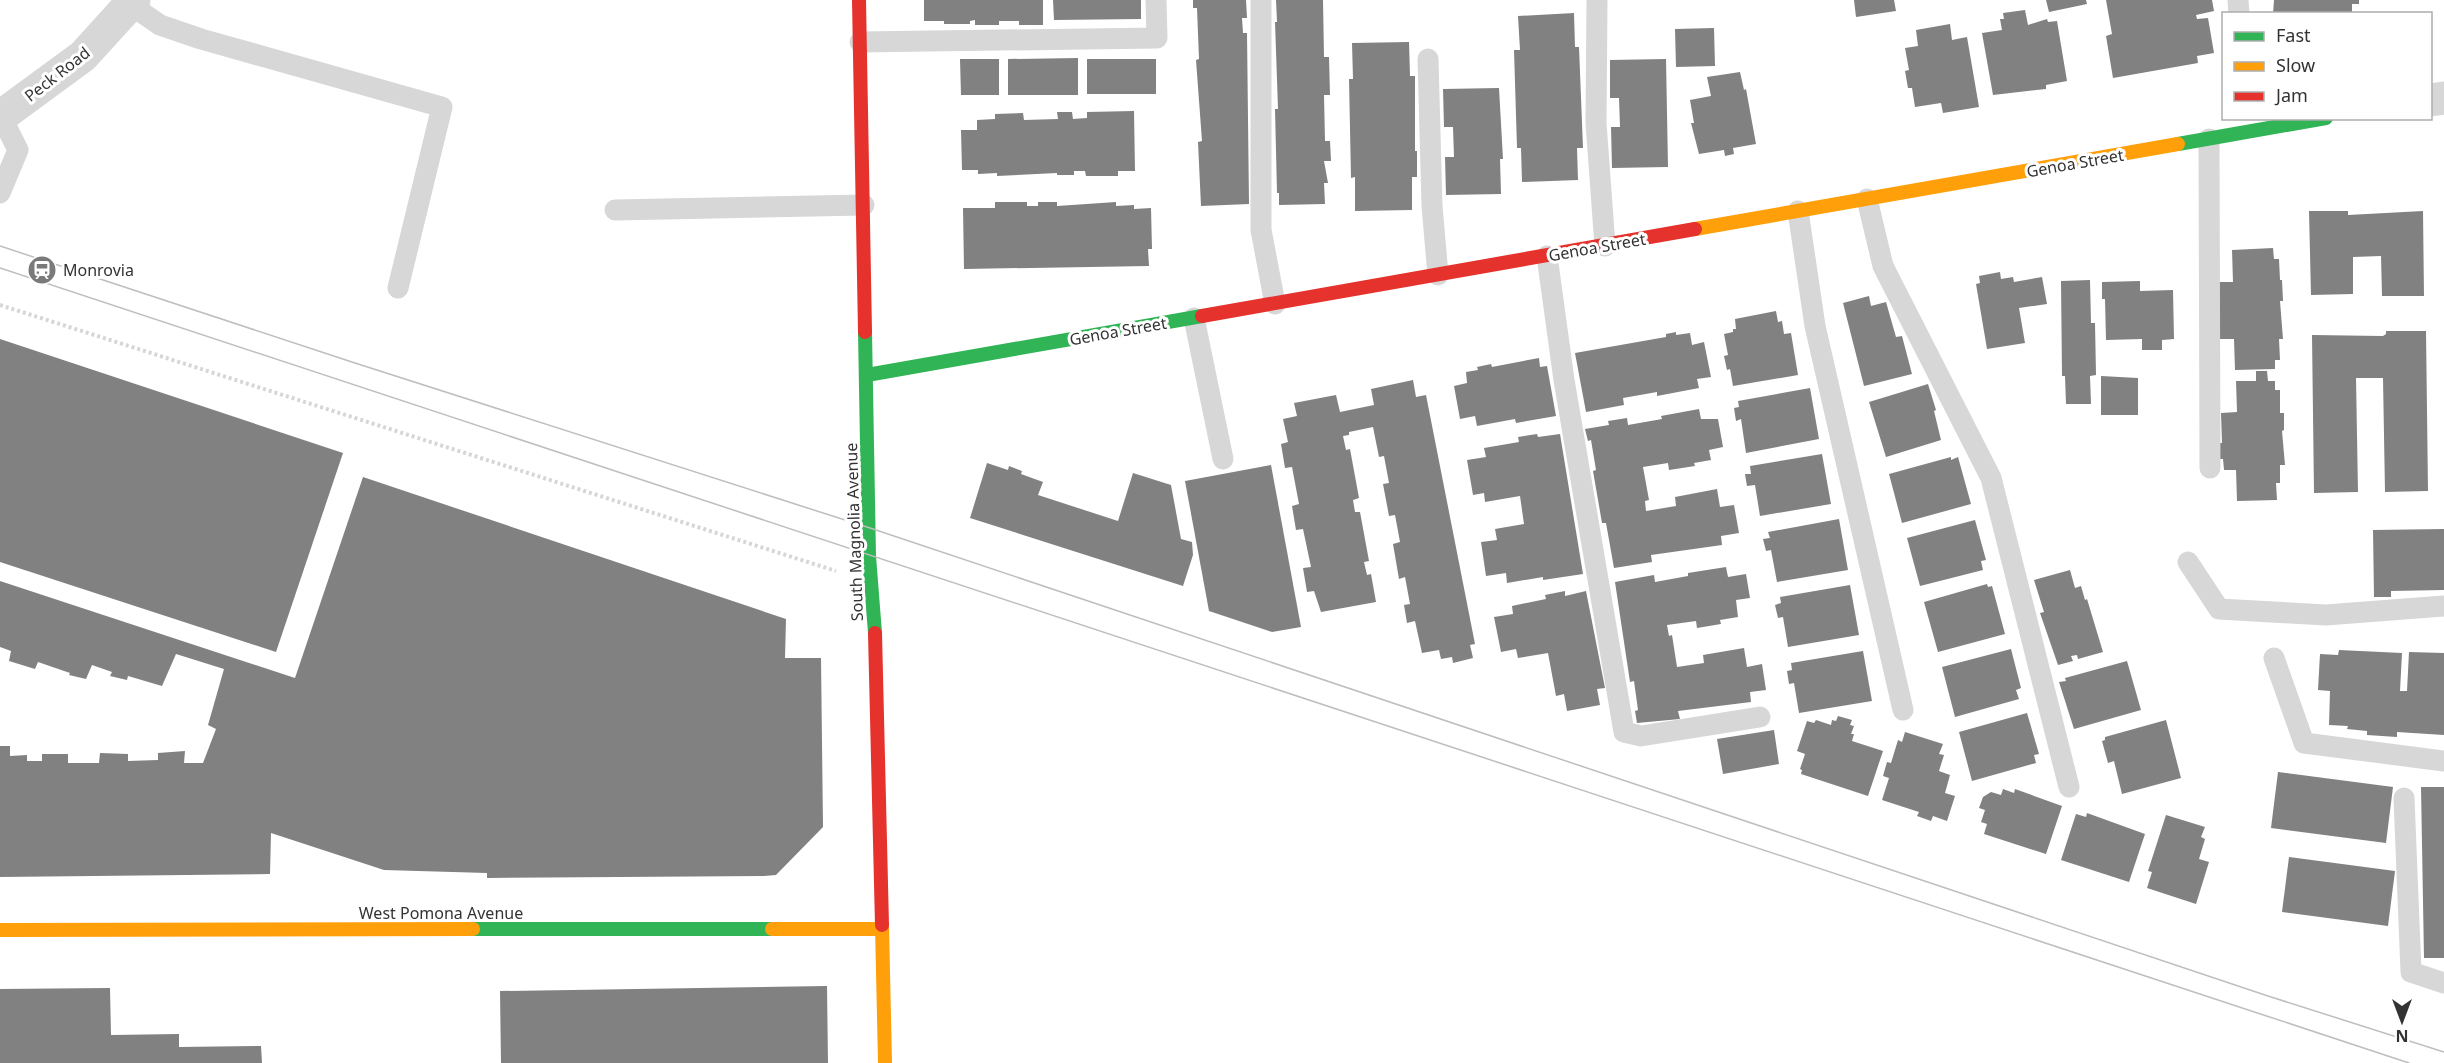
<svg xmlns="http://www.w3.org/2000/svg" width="2444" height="1063" font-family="'Noto Sans',sans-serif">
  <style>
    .building { fill: #818181 }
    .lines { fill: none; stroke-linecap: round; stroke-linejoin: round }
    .path { stroke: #d6d6d6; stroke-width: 4; stroke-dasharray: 3 3; stroke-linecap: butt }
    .lane { stroke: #d7d7d7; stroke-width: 21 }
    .street { stroke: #d7d7d7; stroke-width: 33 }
    .fast { stroke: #30b455; stroke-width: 14 }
    .slow { stroke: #ff9f0a; stroke-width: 14 }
    .jam { stroke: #e5322d; stroke-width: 14 }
    .tram { stroke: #bebebe; stroke-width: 1.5 }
    .labels { text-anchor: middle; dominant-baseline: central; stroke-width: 6; stroke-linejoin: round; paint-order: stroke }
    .street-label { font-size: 16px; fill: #333; stroke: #fff }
    .poi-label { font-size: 16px; fill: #333; stroke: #fff; text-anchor: start }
  </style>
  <rect width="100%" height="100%" fill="#fff"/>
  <g class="building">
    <polygon points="924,0 1043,0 1043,25 1019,25 1019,21 999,21 999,25 975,25 975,20 970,21 970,24 944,24 944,21 924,21"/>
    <polygon points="1053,0 1141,0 1141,19 1054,20"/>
    <polygon points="1193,0 1246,0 1247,18 1242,18 1243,33 1247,33 1249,204 1201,206 1198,142 1202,141 1196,60 1199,59 1197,8 1193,8"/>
    <polygon points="1276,0 1323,0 1324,57 1329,57 1330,95 1324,95 1325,141 1330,141 1331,161 1324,161 1328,183 1324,183 1325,204 1279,205 1279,193 1277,193 1275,109 1278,109 1275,22 1277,22"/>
    <polygon points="1854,0 1894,0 1896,11 1856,17"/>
    <polygon points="2046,0 2086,0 2087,4 2049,12"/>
    <polygon points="2106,0 2212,0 2214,11 2196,15 2197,19 2208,18 2214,53 2197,56 2198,63 2113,78 2106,36 2112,34"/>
    <polygon points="2274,0 2359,0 2359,4 2352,4 2352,14 2273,14"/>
    <polygon points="2025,10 2028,25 2047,19 2048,22 2057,21 2067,81 2046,85 2046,89 1993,95 1982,33 2002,30 2000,19 2004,19 2003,13"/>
    <polygon points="1574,13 1575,47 1579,47 1583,148 1577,148 1578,180 1522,182 1521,148 1517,148 1514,50 1520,50 1518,16"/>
    <polygon points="1950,24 1952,40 1967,37 1979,107 1943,113 1941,103 1915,107 1912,88 1908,88 1905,71 1909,70 1905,48 1918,46 1916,30"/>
    <polygon points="1714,28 1715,66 1676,67 1675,29"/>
    <polygon points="1409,42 1410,76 1415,76 1415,151 1417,151 1417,177 1412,177 1412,210 1355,211 1355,177 1351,178 1349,79 1353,79 1352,43"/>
    <polygon points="1078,58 1078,95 1008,95 1008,59"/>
    <polygon points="960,59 999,59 999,95 961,95"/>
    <rect x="1087" y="59" width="69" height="35"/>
    <polygon points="1666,59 1668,167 1612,168 1611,127 1620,127 1619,98 1610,98 1610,60"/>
    <polygon points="1740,72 1744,90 1746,89 1756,144 1733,148 1734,154 1725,156 1724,150 1699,154 1691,123 1694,123 1690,100 1711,96 1707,77"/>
    <polygon points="1499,88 1503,159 1500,159 1501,194 1446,195 1445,157 1454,157 1453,127 1444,127 1443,89"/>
    <polygon points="1134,111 1135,171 1118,171 1118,176 1086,176 1085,171 1074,171 1074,175 1057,175 1057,173 997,176 997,173 978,174 978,170 962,170 961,130 977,130 977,120 995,119 995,114 1023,113 1024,120 1058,119 1057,112 1072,112 1073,119 1087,118 1087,112"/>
    <polygon points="995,202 1027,202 1027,206 1038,206 1038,202 1057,202 1057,206 1116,202 1116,206 1134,205 1134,209 1151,208 1152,249 1148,249 1149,266 964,269 963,208 995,208"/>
    <polygon points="2309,211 2348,211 2348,215 2423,211 2424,296 2382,296 2381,256 2353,257 2353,294 2311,295"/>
    <polygon points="2273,248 2274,259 2279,259 2280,280 2282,280 2283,301 2280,301 2283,339 2279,339 2280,360 2275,360 2275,369 2235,370 2234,339 2220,339 2217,313 2220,313 2220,308 2217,308 2219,282 2233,282 2232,250"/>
    <polygon points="2000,272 2001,279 2013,277 2014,282 2042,277 2047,304 2019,308 2025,343 1987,349 1976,284 1980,283 1979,276"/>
    <polygon points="2090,280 2091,323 2095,323 2096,375 2090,376 2091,404 2066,404 2065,376 2062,376 2061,281"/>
    <polygon points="2140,281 2140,291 2173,290 2174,339 2162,340 2162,350 2142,350 2142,339 2106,340 2105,299 2102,299 2102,282"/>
    <polygon points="1869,296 1871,306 1886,302 1896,337 1902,336 1912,374 1864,386 1843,303"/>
    <polygon points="1776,311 1778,322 1782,321 1784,334 1791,333 1798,375 1733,386 1730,369 1727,370 1724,356 1728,355 1724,334 1733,332 1733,329 1736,329 1735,319"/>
    <polygon points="2386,331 2426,331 2428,491 2385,492 2383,378 2356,378 2358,492 2314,493 2312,335 2383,336 2386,334"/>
    <polygon points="1676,332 1676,335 1690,333 1692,345 1704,342 1711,377 1697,379 1699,388 1657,396 1657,392 1623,398 1624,405 1586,412 1575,353 1666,337 1666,334"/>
    <polygon points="0,339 343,453 276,652 0,562"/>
    <polygon points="1539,358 1540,367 1547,366 1556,416 1516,423 1515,419 1477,426 1475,416 1460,419 1454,386 1467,383 1466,372 1478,370 1477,367 1491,364 1492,367"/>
    <polygon points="2256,371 2267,371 2268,381 2275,381 2275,390 2280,390 2280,413 2284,413 2284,430 2282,431 2285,465 2280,465 2280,483 2276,483 2277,500 2237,501 2236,470 2224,470 2223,459 2220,459 2219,443 2222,443 2221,413 2237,412 2236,381 2256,381"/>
    <polygon points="2101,376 2138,378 2138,415 2101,415"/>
    <polygon points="1413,380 1416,397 1426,395 1475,644 1470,645 1473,658 1453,663 1452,657 1441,659 1439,650 1422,653 1415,621 1407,623 1404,605 1410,604 1405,577 1399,579 1393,544 1400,542 1395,515 1389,516 1383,484 1389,483 1384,456 1379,457 1373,427 1349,432 1349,435 1343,436 1346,450 1350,449 1359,498 1353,500 1355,512 1360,512 1369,561 1364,562 1367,575 1371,574 1376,602 1321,612 1314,591 1307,592 1303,568 1311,567 1303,529 1296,530 1292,506 1299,504 1292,467 1285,468 1281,444 1288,442 1283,419 1297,416 1294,403 1336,395 1340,412 1374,405 1371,389"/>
    <polygon points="1928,384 1936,410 1934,411 1941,440 1886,457 1869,402"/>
    <polygon points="1810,388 1819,439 1746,453 1741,419 1736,421 1734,408 1739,407 1738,401"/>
    <polygon points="1699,409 1701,419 1718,419 1723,447 1709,450 1711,460 1694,463 1695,466 1669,470 1668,463 1643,467 1649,500 1645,501 1646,511 1676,506 1675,497 1717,489 1720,507 1734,505 1739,533 1721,536 1722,545 1651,555 1652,562 1614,568 1606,523 1602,523 1593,471 1596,470 1591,440 1588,441 1585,429 1609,425 1608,421 1627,418 1628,425 1662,419 1661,416"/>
    <polygon points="1537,434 1538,437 1560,434 1583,574 1543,580 1543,577 1507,583 1506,573 1486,576 1481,542 1497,540 1495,529 1524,524 1520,496 1485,502 1484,493 1473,495 1467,460 1486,457 1484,448 1519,442 1518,437"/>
    <polygon points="1822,454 1831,504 1760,516 1755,485 1747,486 1745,474 1751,474 1750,466"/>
    <polygon points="1951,457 1951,460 1958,457 1971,504 1902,523 1889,474"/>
    <polygon points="987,463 1008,470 1009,466 1022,471 1021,474 1043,482 1038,495 1118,521 1133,473 1171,485 1181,539 1192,542 1193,555 1183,586 970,518"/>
    <polygon points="1271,465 1301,627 1272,632 1209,611 1185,481"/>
    <polygon points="363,477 786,619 785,658 821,658 823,827 776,875 764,876 487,878 487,873 384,870 271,833 270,874 0,877 0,746 10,746 10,756 27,755 27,761 42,761 42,754 68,754 68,763 99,763 100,753 128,754 128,761 158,760 158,753 185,751 184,763 203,763 216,729 208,725 224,669 176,654 162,686 128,676 127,680 110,676 112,672 92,665 86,679 69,675 70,673 38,662 35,669 9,661 11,651 0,647 0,581 295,678"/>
    <polygon points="1839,519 1848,570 1777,582 1771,550 1766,551 1763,539 1770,538 1768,532"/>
    <polygon points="1975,520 1986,560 1981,561 1983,570 1920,586 1907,538"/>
    <polygon points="2444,529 2444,590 2391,591 2391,597 2374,597 2373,530"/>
    <polygon points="1726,567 1728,577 1746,574 1750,598 1736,600 1738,617 1720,620 1721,624 1697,628 1696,621 1667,625 1669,636 1672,635 1677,667 1704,663 1703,655 1744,648 1747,667 1762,664 1766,690 1750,692 1751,702 1678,711 1680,719 1637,723 1635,711 1638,710 1634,681 1630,682 1615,582 1654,575 1655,582 1688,576 1688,573"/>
    <polygon points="2070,570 2075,588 2081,586 2085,600 2087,599 2103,652 2078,659 2077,655 2071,656 2073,661 2058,665 2040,613 2044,612 2034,580"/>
    <polygon points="1987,584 1988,587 1992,586 2005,634 1938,652 1924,602"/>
    <polygon points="1850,585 1859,635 1788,647 1783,617 1778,618 1775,605 1781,603 1780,597"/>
    <polygon points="1565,591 1565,596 1586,591 1605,688 1597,689 1600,705 1567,711 1564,694 1556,696 1548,653 1518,658 1516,649 1501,652 1494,617 1513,614 1512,606 1546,599 1545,595"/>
    <polygon points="2011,649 2021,688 2016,690 2019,699 1955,717 1942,667"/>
    <polygon points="2339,650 2402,653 2400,691 2407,691 2409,652 2444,653 2444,735 2397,732 2397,737 2367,735 2367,731 2347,729 2348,726 2329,725 2330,691 2318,690 2320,654 2338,655"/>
    <polygon points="1863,651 1872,701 1799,713 1794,683 1789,684 1787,671 1792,670 1791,663"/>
    <polygon points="2127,661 2141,710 2074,729 2059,682 2066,681 2065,678"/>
    <polygon points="2027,713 2039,754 2034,755 2036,763 1972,781 1959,732"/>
    <polygon points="1838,716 1852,720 1850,725 1854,726 1851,734 1854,734 1852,741 1883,751 1868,796 1801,774 1802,770 1800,769 1805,754 1797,751 1807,721 1814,723 1816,720 1831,725 1832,720 1836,721"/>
    <polygon points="2166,720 2181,778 2122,794 2114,761 2108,763 2102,741 2105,740 2105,737"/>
    <polygon points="1774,730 1779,764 1723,774 1717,739"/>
    <polygon points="1905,732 1943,744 1939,754 1944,755 1939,771 1950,775 1945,793 1955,796 1947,821 1933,816 1931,821 1917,816 1919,812 1882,800 1889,778 1883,776 1887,762 1891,763 1898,740 1902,742"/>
    <polygon points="2278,772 2393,787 2386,843 2271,828"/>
    <polygon points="2421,787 2444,787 2444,958 2424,958"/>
    <polygon points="2003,789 2014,793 2015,789 2062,806 2046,854 1984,834 1987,824 1981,822 1985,810 1979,808 1983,797 1991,792 2001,795"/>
    <polygon points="2087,813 2145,834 2129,882 2061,860 2076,814 2086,817"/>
    <polygon points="2166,815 2205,827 2201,837 2205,839 2199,859 2209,862 2196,904 2147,888 2152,872 2148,871"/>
    <polygon points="2289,857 2395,871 2388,926 2282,912"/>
    <polygon points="827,986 828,1063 501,1063 500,991"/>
    <polygon points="110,988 111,1035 179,1034 179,1047 261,1046 262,1063 0,1063 0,989"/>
  </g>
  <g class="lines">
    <polyline class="path" points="0,305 836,571"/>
    <g class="lane">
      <polyline points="1261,0 1261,230 1275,304"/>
      <polyline points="1597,0 1596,123 1605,246"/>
      <polyline points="2238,0 2239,14"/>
      <polyline points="131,5 160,25 201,39 442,107 398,288"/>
      <polyline points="860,42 1157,38 1156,0"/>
      <polyline points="1428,59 1432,206 1438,275"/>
      <polyline points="2209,139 2210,468"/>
      <polyline points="0,193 18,150 1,116"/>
      <polyline points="1867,199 1883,266 1991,478 2069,787"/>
      <polyline points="615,210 864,205"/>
      <polyline points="1798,211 1815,326 1903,710"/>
      <polyline points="1547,256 1564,380 1624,732 1641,736 1760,717"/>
      <polyline points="1194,318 1223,459"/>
      <polyline points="2188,562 2219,609 2326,615 2444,606"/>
      <polyline points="2274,658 2304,743 2444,761"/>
      <polyline points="2404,798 2411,972 2444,983"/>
    </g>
    <g class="street">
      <polyline points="2430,100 2444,98"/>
      <polyline points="0,117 83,56 134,0"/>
    </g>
    <g class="fast">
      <polyline points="2178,144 2326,118"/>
      <polyline points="865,332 869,556 875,633"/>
      <polyline points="867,375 1202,316"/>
      <polyline points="473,929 772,929"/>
    </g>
    <g class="slow">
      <polyline points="1695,229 2178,144"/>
      <polyline points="882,925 885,1063"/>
      <polyline points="772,929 882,929"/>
      <polyline points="0,930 473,929"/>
    </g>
    <g class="jam">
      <polyline points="859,0 865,332"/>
      <polyline points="1202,316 1695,229"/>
      <polyline points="875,633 882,925"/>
    </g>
    <g class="tram">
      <polyline points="0,246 355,363 870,528 2268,996 2444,1052"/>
      <polyline points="0,268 2409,1063"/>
    </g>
  </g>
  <defs>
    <g id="station-disc" transform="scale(1.5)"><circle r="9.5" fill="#7a7a7a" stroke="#fff"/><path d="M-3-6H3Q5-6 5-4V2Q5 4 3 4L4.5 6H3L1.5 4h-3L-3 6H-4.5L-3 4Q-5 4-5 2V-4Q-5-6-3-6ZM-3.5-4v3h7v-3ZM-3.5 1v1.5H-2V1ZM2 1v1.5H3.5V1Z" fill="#fff"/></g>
  </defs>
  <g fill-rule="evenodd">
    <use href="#station-disc" x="42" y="270"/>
  </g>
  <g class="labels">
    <g class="street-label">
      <text transform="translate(57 74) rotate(-38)">Peck Road</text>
      <text transform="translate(2075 163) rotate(-10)">Genoa Street</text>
      <text transform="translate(1597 247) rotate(-10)">Genoa Street</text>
      <text transform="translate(1118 331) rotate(-10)">Genoa Street</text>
      <text transform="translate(854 532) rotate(-92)">South Magnolia Avenue</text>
      <text x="441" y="913">West Pomona Avenue</text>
    </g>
    <g class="poi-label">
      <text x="63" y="270">Monrovia</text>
    </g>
  </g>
  <rect x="2222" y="12" width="210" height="108" fill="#ffffff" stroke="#adadad" stroke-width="1.5"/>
  <rect x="2234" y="32" width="30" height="9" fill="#30b455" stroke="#adadad" stroke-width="1.5"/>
  <text x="2276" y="42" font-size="18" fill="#333333">Fast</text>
  <rect x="2234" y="62" width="30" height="9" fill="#ff9f0a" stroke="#adadad" stroke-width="1.5"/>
  <text x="2276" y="72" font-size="18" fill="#333333">Slow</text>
  <rect x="2234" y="92" width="30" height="9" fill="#e5322d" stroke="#adadad" stroke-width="1.5"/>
  <text x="2276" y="102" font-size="18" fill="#333333">Jam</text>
  <g transform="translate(2402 1021) rotate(180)" stroke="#ffffff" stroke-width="4.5" paint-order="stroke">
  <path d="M0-4.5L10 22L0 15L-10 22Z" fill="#333333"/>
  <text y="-9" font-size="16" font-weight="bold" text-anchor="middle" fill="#333333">N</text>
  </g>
</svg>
